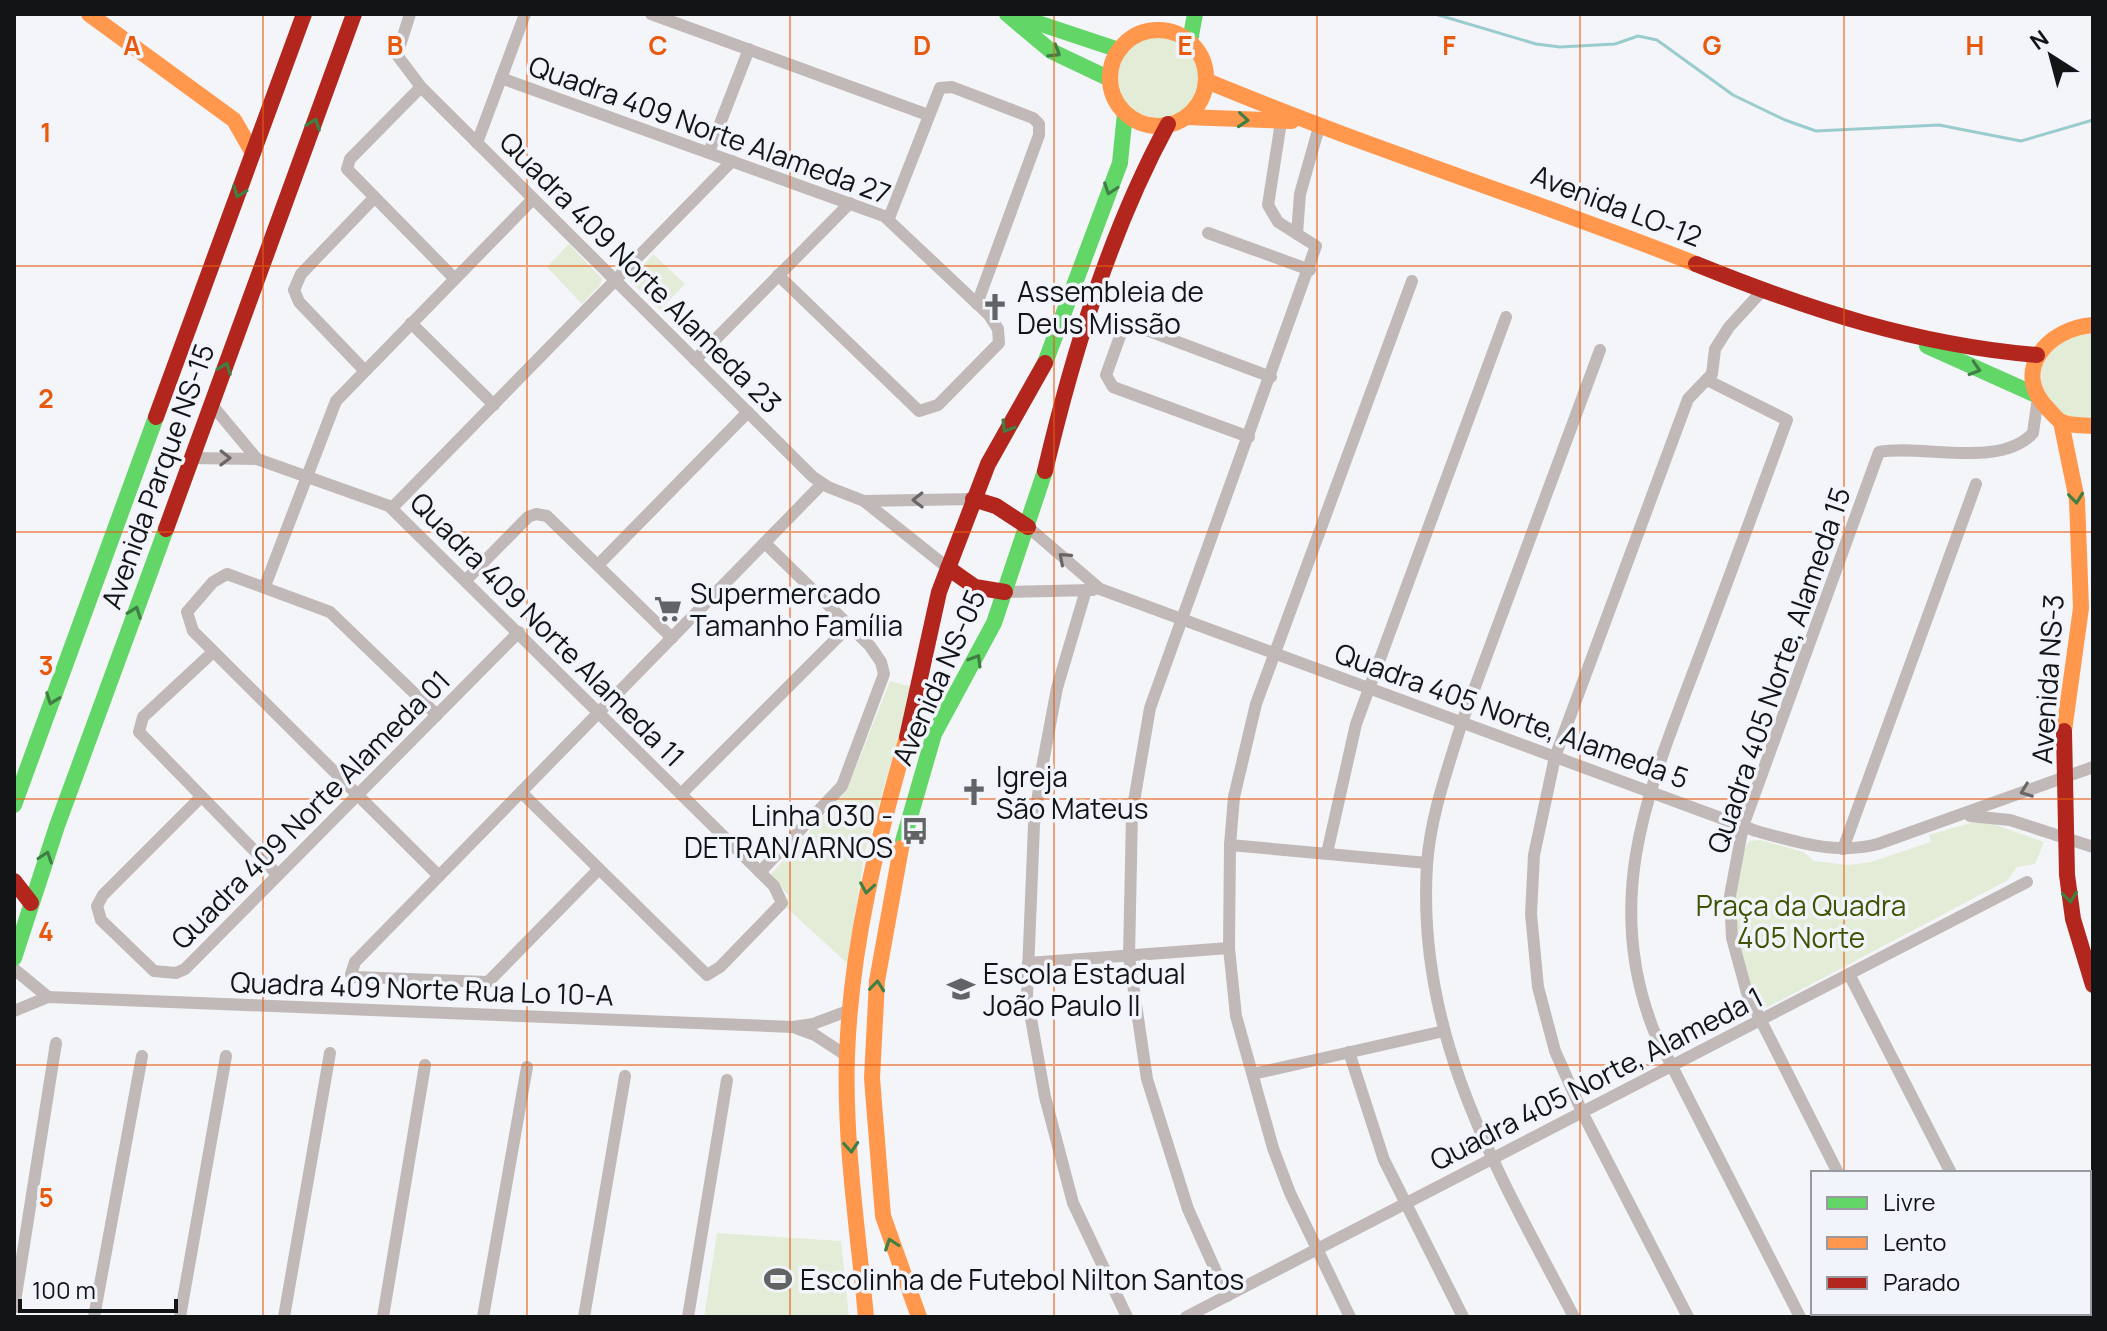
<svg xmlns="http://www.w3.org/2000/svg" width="2107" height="1331" font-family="Manrope,sans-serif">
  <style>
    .green { fill: #e3ecd7 }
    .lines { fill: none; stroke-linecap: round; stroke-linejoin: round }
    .stream { stroke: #9accce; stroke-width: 3 }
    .street { stroke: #c1b9b8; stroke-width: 12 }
    .fast { stroke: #63d668; stroke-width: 16 }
    .slow { stroke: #ff974d; stroke-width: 16 }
    .jam { stroke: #b3261e; stroke-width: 16 }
    .oneway { stroke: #3f7f43 }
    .oneway2 { stroke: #6a6667 }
    .grid { fill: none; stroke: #e8590c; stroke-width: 2; stroke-opacity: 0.55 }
    .labels { text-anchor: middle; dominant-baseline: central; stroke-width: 7; stroke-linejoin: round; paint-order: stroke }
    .street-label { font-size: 28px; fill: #131416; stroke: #f2f4fb }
    .poi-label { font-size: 28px; fill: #131416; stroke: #f2f4fb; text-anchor: start }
    .park-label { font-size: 28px; fill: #3f5302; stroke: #f2f4fb }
    .grid-label { font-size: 26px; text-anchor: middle; font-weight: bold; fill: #e8590c; stroke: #f2f4fb; stroke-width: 7; stroke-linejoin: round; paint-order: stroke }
  </style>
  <rect width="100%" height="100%" fill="#f4f5f9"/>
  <g class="green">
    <circle cx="1158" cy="77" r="43"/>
    <polygon points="569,244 602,279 600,285 582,304 547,267"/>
    <polygon points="653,254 685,284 660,310 630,281"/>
    <polygon points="2093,330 2093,421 2061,415 2041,390 2042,358 2064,334"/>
    <polygon points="890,681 913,687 864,856 848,964 787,908 788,895 771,874 847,790"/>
    <path d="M1974,822L1991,823L2044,842L2035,864L2017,867L2008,880L1766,1008L1758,1004C1738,965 1725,879 1749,841L1760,840L1803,852L1814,861L1849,865L1871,862L1931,842L1929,835Z"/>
    <polygon points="717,1233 841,1241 849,1317 704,1317"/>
  </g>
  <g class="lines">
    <polyline class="stream" points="1435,14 1536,44 1560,47 1615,44 1638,36 1657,40 1733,95 1785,120 1816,131 1939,125 2021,141 2093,120"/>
    <g class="street">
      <polyline points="410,14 397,55 421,87 813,477 828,487 864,501 948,568"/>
      <polyline points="651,14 928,115"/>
      <polyline points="501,78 884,216 989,315 998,329 999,343 938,405 919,411 778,275"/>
      <polyline points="421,87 350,159 347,169 455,279"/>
      <polyline points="477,143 525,14"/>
      <polyline points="709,152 749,49"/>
      <polyline points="889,218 940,88 952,87 1033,118 1039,124 1039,135 977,304"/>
      <polyline points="1208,233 1310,270"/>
      <polyline points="1297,234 1300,194 1319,127"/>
      <polyline points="411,323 494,405"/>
      <polyline points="695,360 850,203"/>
      <polyline points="365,371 299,302 294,290 301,274 374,198"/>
      <path d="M1707,380L1787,420C1759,496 1731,573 1702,649C1654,778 1599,892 1654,1031L1800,1317"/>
      <polyline points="212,405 257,459"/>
      <polyline points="1249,437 1113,387 1106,375 1123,328 1130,324 1271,377"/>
      <polyline points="192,458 257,459 389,506 774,886 782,903 720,967 707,975 521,792"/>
      <polyline points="864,501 973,499"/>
      <polyline points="392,508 732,161"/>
      <path d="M1028,527L1100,589L1756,831C1797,842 1835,855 1878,844L2093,767"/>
      <polyline points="598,565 748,412"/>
      <polyline points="466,580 528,517 536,514 547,516 672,638"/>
      <polyline points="265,586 336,401 533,199"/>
      <polyline points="1086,590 1057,688 1041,773 1034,825 1027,996 1045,1097 1073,1203 1127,1317"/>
      <polyline points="1005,592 1093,590"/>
      <polyline points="213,652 143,717 139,732 278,875"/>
      <polyline points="437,715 330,612 227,574 213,582 187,612 193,631 439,876"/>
      <polyline points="681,794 849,626"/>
      <polyline points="201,797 103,895 97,906 101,920 154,971 176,973 185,969 519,632"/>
      <polyline points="1970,816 2010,820 2093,847"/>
      <polyline points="1230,845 1427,863"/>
      <polyline points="1843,849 1976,484"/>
      <polyline points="1327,853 1356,724 1506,317"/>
      <polyline points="599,869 488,982 355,977 351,974 355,962 822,484"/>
      <polyline points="760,872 842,786 884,674 881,662 870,646 765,543"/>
      <polyline points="1028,963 1229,948"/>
      <polyline points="14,969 48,997"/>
      <polyline points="1849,974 1951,1173"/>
      <polyline points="14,1011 48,997 793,1027 813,1024 850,1010"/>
      <polyline points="796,1028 815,1035 847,1056"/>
      <polyline points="1349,1052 1384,1160 1463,1317"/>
      <polyline points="1253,1074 1444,1031"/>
      <path d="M1838,1173L1747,993L1732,938L1730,896L1743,826L1879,452C1922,444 2000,469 2033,433L2038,397"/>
      <polyline points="1227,1296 1188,1209 1147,1079 1129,957 1132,813 1150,708 1316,246 1278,222 1268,205 1281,122"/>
      <polyline points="14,1308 56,1043"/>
      <polyline points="94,1317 142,1056"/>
      <polyline points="180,1317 226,1056"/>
      <polyline points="284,1317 330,1053"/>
      <polyline points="383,1317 425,1065"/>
      <polyline points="483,1317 527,1067"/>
      <polyline points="584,1317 625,1076"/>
      <polyline points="688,1317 727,1080"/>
      <polyline points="1186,1317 2027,882"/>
      <polyline points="1350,1317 1290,1193 1273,1148 1236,1016 1229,948 1230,845 1234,797 1256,704 1412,281"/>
      <path d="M1574,1317C1498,1172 1416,1037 1427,865C1430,817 1448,768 1462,722L1600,350"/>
      <polyline points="1688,1317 1582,1112 1555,1051 1538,987 1531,914 1534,855 1555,757 1688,399 1712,374 1715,349 1729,327 1762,291"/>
    </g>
    <g class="fast">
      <polyline points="1007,14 1051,51 1110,79"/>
      <polyline points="1014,15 1119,50"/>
      <polyline points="1190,41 1195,14"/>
      <polyline points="1927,346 2036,395"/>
      <polyline points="1045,363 1120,163 1125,113"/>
      <polyline points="14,805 156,417"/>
      <polyline points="901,848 934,734 994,623 1045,471"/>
      <polyline points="14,958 57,826 166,529"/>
      <polyline points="2089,1263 2093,1261"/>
      <polyline points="2089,1290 2093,1288"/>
      <polyline points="1990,1317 1998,1313"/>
    </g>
    <g class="slow">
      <polyline points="89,14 234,120 253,153"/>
      <circle cx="1158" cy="78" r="48"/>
      <path d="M1207,81C1368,148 1534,200 1696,264"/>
      <polyline points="1186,117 1292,121"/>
      <path d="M2093,325C2048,328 2010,371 2048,409C2052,413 2057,420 2062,422C2070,426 2084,425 2093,426"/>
      <polyline points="2061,422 2077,500 2081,608 2064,731"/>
      <polyline points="901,848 877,981 872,1078 883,1216 919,1317"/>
      <path d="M866,1317C858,1231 844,1141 847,1055C851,946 877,841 907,737"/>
      <polyline points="2038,1317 2045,1313"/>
    </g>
    <g class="jam">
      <path d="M1696,264C1807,309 1916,345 2037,355"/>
      <polyline points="156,417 304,14"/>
      <path d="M1045,471C1073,353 1110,231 1168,124"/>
      <polyline points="973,499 996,506 1028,527"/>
      <polyline points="166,529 354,14"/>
      <polyline points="948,568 975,587 1005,592"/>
      <polyline points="2064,731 2067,875 2073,919 2093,985"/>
      <polyline points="907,737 939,592 988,464 1045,363"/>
      <polyline points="14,881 31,903"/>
    </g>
  </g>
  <defs><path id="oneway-chevron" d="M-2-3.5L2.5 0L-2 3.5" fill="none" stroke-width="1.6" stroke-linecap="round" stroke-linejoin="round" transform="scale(2)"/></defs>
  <g class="oneway">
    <use href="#oneway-chevron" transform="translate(1055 52) rotate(31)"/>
    <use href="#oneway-chevron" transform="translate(1243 120) rotate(5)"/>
    <use href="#oneway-chevron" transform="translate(314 124) rotate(-70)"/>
    <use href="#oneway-chevron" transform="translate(1110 189) rotate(109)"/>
    <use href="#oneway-chevron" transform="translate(239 192) rotate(110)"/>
    <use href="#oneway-chevron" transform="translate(225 368) rotate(-70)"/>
    <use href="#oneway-chevron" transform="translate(1975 369) rotate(17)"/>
    <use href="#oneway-chevron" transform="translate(1007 427) rotate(121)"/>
    <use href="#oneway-chevron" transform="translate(2076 498) rotate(84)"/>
    <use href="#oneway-chevron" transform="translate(135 612) rotate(-70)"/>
    <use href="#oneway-chevron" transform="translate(976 660) rotate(-59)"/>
    <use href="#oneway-chevron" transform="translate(52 699) rotate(110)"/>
    <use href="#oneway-chevron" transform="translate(46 857) rotate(-71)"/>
    <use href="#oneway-chevron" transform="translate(867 888) rotate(99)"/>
    <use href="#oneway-chevron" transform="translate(2070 897) rotate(83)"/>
    <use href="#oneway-chevron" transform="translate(877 986) rotate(-84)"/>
    <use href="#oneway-chevron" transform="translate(851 1147) rotate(86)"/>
    <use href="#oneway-chevron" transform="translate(891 1244) rotate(-109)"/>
  </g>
  <g class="oneway2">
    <use href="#oneway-chevron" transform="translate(225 458) rotate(1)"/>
    <use href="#oneway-chevron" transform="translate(918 500) rotate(179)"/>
    <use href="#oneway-chevron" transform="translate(1064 558) rotate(-139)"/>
    <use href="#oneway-chevron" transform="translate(2026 791) rotate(159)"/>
  </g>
  <path class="grid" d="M263,14V1317M527,14V1317M790,14V1317M1054,14V1317M1317,14V1317M1580,14V1317M1844,14V1173M14,266H2093M14,532H2093M14,799H2093M14,1065H2093M1844,1313V1317"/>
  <defs>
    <g id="church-bare" transform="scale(2.16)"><path d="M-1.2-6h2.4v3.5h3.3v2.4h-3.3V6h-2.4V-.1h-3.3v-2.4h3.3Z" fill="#626365" stroke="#f2f4fb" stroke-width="2.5" paint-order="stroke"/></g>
    <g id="supermarket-bare" transform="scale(2.16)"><path d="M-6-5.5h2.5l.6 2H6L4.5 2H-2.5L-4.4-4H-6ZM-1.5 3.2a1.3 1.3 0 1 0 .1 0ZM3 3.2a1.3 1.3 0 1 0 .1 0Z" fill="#626365" stroke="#f2f4fb" stroke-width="2.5" paint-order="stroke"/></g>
    <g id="bus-bare" transform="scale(2.16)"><path d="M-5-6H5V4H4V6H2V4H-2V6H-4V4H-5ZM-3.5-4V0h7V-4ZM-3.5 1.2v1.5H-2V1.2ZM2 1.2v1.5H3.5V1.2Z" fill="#626365" stroke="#f2f4fb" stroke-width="2.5" paint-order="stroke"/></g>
    <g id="school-bare" transform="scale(2.16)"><path d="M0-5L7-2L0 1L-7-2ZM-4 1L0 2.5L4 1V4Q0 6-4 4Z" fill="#626365" stroke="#f2f4fb" stroke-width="2.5" paint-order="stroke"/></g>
    <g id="stadium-bare" transform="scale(2.16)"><path d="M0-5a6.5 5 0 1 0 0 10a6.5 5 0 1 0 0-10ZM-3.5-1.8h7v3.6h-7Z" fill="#626365" stroke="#f2f4fb" stroke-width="2.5" paint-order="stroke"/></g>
  </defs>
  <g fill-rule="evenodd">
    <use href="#church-bare" x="995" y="307"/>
    <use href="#supermarket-bare" x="668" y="609"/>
    <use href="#church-bare" x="974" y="792"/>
    <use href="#bus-bare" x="915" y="831"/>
    <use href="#school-bare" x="961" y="989"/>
    <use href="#stadium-bare" x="778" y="1279"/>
  </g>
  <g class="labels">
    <g class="street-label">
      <text transform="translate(710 129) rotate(20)">Quadra 409 Norte Alameda 27</text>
      <text transform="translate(1617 205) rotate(21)">Avenida LO-12</text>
      <text transform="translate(641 272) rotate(45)">Quadra 409 Norte Alameda 23</text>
      <text transform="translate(157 476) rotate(-70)">Avenida Parque NS-15</text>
      <text transform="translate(548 629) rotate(45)">Quadra 409 Norte Alameda 11</text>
      <text transform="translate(1778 670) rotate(-71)">Quadra 405 Norte, Alameda 15</text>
      <text transform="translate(938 677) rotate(-66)">Avenida NS-05</text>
      <text transform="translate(2047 679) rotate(-86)">Avenida NS-3</text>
      <text transform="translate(1512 715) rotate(20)">Quadra 405 Norte, Alameda 5</text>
      <text transform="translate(310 809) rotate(-45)">Quadra 409 Norte Alameda 01</text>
      <text transform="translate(422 988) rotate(2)">Quadra 409 Norte Rua Lo 10-A</text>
      <text transform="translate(1596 1078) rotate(-27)">Quadra 405 Norte, Alameda 1</text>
    </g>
    <g class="poi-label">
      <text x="1017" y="291">Assembleia de<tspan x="1017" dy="32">Deus Missão</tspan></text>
      <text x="690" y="593">Supermercado<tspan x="690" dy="32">Tamanho Família</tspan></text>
      <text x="996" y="776">Igreja<tspan x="996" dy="32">São Mateus</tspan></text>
      <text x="893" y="815" text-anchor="end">Linha 030 -<tspan x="893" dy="32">DETRAN/ARNOS</tspan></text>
      <text x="983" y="973">Escola Estadual<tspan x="983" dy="32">João Paulo II</tspan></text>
      <text x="800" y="1279">Escolinha de Futebol Nilton Santos</text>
    </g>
    <g class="park-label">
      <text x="1801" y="905">Praça da Quadra<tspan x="1801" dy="32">405 Norte</tspan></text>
    </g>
  </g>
  <g class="grid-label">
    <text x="132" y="55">A</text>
    <text x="395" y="55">B</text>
    <text x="658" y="55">C</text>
    <text x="922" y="55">D</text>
    <text x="1185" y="55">E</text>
    <text x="1449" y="55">F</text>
    <text x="1712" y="55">G</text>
    <text x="1975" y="55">H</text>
    <text x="46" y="142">1</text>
    <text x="46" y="408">2</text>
    <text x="46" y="675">3</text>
    <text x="46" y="941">4</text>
    <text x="46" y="1207">5</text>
  </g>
  <rect width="2107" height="1331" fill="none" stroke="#131416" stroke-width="32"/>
  <rect x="1811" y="1171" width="280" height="144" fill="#f2f4fb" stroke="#999a9f" stroke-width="2"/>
  <rect x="1827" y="1197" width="40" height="12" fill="#63d668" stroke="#999a9f" stroke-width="2"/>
  <text x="1883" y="1211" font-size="24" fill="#131416">Livre</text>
  <rect x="1827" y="1237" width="40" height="12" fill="#ff974d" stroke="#999a9f" stroke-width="2"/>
  <text x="1883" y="1251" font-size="24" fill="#131416">Lento</text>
  <rect x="1827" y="1277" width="40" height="12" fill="#b3261e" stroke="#999a9f" stroke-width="2"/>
  <text x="1883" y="1291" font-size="24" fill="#131416">Parado</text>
  <g transform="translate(2051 56) rotate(324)" stroke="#f2f4fb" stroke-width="6" paint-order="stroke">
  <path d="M0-6L14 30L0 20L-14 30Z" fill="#131416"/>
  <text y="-12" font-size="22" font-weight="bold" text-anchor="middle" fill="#131416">N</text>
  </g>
  <path d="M20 1299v12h156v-12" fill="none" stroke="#131416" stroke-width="4"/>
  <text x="32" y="1299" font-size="24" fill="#131416" stroke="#f2f4fb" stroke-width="6" paint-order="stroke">100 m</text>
</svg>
